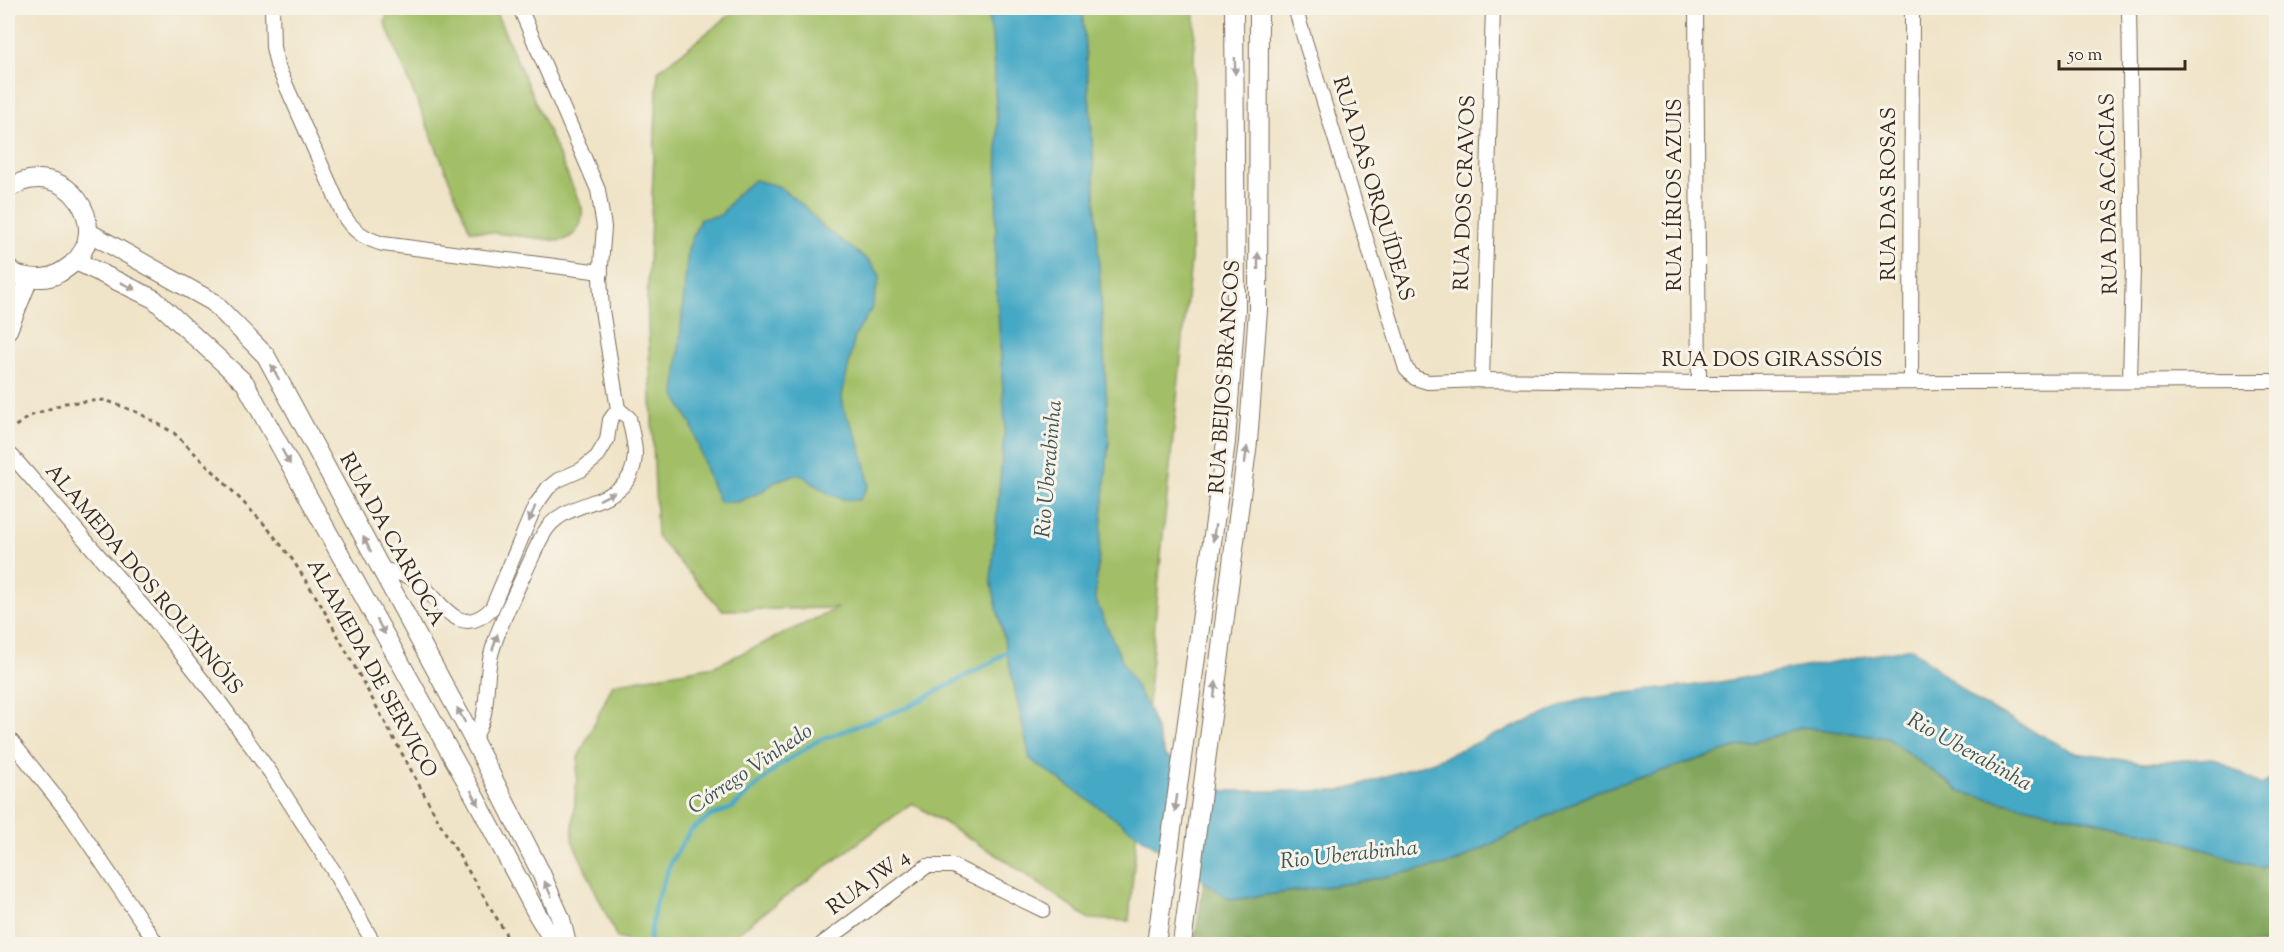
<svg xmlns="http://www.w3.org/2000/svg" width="2284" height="952" font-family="'Sorts Mill Goudy',serif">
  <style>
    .green { fill: #a2bf67; stroke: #6e7442; stroke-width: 1.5 }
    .forest { fill: #81a65c; stroke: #5e683d; stroke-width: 1.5 }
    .water { fill: #45a8c5; stroke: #406972; stroke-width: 1.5 }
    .pier { fill: #f0e4c8 }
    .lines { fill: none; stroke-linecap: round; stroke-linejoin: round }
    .stream { stroke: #45a8c5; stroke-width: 5 }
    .street-casing { stroke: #7a6b5a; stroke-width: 16 }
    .secondary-casing { stroke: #7a6b5a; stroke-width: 20 }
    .path { stroke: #7a6b5a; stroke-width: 3; stroke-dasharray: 4.5 4.5; stroke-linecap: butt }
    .street { stroke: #fff; stroke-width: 14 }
    .secondary { stroke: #fff; stroke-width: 18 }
    .oneway { fill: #a79f9a }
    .labels { text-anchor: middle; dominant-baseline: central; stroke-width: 6; stroke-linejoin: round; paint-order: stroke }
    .street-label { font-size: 21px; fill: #3b2a1e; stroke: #f7f3e8 }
    .water-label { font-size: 22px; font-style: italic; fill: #3e5658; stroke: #f7f3e8 }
  </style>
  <rect width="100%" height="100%" fill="#f7f3e8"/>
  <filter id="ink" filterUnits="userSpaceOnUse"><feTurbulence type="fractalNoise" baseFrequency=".0167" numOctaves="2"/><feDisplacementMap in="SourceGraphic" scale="12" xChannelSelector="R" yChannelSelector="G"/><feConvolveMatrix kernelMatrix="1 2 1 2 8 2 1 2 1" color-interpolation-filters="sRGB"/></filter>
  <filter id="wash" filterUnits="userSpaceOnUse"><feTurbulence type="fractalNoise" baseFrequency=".008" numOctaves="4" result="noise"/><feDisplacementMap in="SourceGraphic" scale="24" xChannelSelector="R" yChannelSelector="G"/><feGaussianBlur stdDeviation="1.35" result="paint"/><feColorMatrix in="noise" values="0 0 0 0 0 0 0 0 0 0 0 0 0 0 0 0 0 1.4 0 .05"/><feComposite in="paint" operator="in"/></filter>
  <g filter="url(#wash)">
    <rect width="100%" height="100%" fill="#f0e4c8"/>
    <g class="green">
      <path d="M389,8H494L582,208C583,225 576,237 560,241L470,230L385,23Z"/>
      <polygon points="739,8 1195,8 1191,260 1160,566 1129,921 1089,919 1005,860 912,803 722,944 637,944 617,938 572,840 578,758 613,684 715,666 838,608 722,610 657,537 647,301 658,71"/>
    </g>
    <polygon class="forest" points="1803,727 1887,738 1963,793 2163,836 2262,868 2276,859 2276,944 1194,944 1204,881 1231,900 1352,883 1454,863 1597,791"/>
    <g class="water">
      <polygon points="986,8 1082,8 1091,119 1109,441 1095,599 1124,665 1149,710 1165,756 1225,791 1340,791 1434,761 1574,701 1627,693 1714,683 1912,648 1979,703 2076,753 2144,763 2213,758 2261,785 2276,777 2276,859 2262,868 2163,836 1963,793 1887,738 1803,727 1597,791 1454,863 1352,883 1231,900 1030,759 991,580 1005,424 995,264 998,145 992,35"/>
      <path d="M754,180L778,186L804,206L823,227L868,260L880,275L872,308L855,336L842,396L844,410L855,432L865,462L869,485L859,500C834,502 820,488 800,474L778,480L761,492L738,502H719L708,476L692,426L675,395L688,249L700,219L721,215L736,195Z"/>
    </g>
    <polygon class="pier" points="1179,760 1207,777 1194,877 1165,856"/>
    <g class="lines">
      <polyline class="stream" points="649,944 655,905 671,862 690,831 711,816 732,808 780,765 817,741 908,707 994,661 1011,648"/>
    </g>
  </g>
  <g filter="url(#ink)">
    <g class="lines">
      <g class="street-casing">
        <g id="street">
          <path d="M272,8L273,47L277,65L344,216C354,232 366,239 383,244L601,272"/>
          <polyline points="1295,8 1406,369 1415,378 1428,382 1482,380 1699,383 2276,381"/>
          <polyline points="1696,8 1699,383"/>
          <polyline points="2129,8 2133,268 2130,380"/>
          <polyline points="1482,380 1493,8"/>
          <polyline points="1911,381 1912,8"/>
          <polyline points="12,456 154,619 221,704 270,772 333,870 374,944"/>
          <path d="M381,569C391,572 408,574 417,581C440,598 458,643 492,608L535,506L548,488L558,480L581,470L597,457L607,440L610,420L618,409L602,310L600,278L604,227L598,190L520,8"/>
          <polyline points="8,737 70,815 157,944"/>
          <path d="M473,739C491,716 484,682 491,655C498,627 512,601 524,574C531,561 536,546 544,533C567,493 633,512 635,454C635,442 631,429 629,418L618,409"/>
          <polyline points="822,944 927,866 953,866 1043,910"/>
        </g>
      </g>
      <g class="secondary-casing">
        <g id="secondary">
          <path d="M8,189C64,152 116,228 71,265C62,272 53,278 42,278C29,278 17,277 8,268"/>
          <polyline points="88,232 213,302 266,356 473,739 541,873 561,919 567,944"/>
          <polyline points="76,261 154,299 245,383 476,799 537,914 551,937 561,944"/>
          <polyline points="8,330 29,278"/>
          <polyline points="1156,944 1226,442 1236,309 1234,8"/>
          <polyline points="1182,944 1248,442 1258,310 1259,8"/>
        </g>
      </g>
      <polyline class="path" points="8,431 30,416 65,403 105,400 139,413 174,433 217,475 266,526 292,559 320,603 442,827 505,932 508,944"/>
      <use href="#street" class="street"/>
      <use href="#secondary" class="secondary"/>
    </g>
    <defs><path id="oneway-solid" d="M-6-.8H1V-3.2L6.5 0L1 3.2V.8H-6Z" transform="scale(1.5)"/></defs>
    <g class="oneway">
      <use href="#oneway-solid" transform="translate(1235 66) rotate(89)"/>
      <use href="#oneway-solid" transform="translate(1258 261) rotate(-90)"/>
      <use href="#oneway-solid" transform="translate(128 286) rotate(26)"/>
      <use href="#oneway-solid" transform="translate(275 372) rotate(-118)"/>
      <use href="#oneway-solid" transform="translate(1246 455) rotate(-82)"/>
      <use href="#oneway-solid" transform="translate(286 457) rotate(61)"/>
      <use href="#oneway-solid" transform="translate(607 496) rotate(-27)"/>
      <use href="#oneway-solid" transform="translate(532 514) rotate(112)"/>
      <use href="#oneway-solid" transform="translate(1214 533) rotate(98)"/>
      <use href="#oneway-solid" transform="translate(367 544) rotate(-118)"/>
      <use href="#oneway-solid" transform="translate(381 627) rotate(61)"/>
      <use href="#oneway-solid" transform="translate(495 642) rotate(-72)"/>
      <use href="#oneway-solid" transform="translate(1215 690) rotate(-83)"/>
      <use href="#oneway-solid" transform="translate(461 715) rotate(-118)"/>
      <use href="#oneway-solid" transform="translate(475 798) rotate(62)"/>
      <use href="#oneway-solid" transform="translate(1176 803) rotate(98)"/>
      <use href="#oneway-solid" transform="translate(548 889) rotate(-114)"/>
    </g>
  </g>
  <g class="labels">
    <g class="street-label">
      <text transform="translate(1372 189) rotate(73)">RUA DAS ORQUÍDEAS</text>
      <text transform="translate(1466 193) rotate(-88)">RUA DOS CRAVOS</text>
      <text transform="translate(1890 194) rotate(-90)">RUA DAS ROSAS</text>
      <text transform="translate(2110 194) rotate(-91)">RUA DAS ACÁCIAS</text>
      <text transform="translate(1676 195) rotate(-90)">RUA LÍRIOS AZUIS</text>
      <text x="1772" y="361">RUA DOS GIRASSÓIS</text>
      <text transform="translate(1226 377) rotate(-86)">RUA BEIJOS BRANCOS</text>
      <text transform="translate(391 540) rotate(61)">RUA DA CARIOCA</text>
      <text transform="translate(143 580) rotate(50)">ALAMEDA DOS ROUXINÓIS</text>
      <text transform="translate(371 669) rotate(61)">ALAMEDA DE SERVIÇO</text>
      <text transform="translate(869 883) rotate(-36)">RUA JW 4</text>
    </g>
    <g class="water-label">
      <text transform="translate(1050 469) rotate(-85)">Rio Uberabinha</text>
      <text transform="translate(1969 753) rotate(29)">Rio Uberabinha</text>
      <text transform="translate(751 770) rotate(-34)">Córrego Vinhedo</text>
      <text transform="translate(1349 856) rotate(-6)">Rio Uberabinha</text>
    </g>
  </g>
  <rect width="2284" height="952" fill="none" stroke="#f7f3e8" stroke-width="30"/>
  <path d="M2059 60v9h126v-9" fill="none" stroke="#3b2a1e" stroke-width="3"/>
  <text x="2068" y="60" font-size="18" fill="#3b2a1e" stroke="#f7f3e8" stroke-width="4.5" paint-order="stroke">50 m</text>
</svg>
